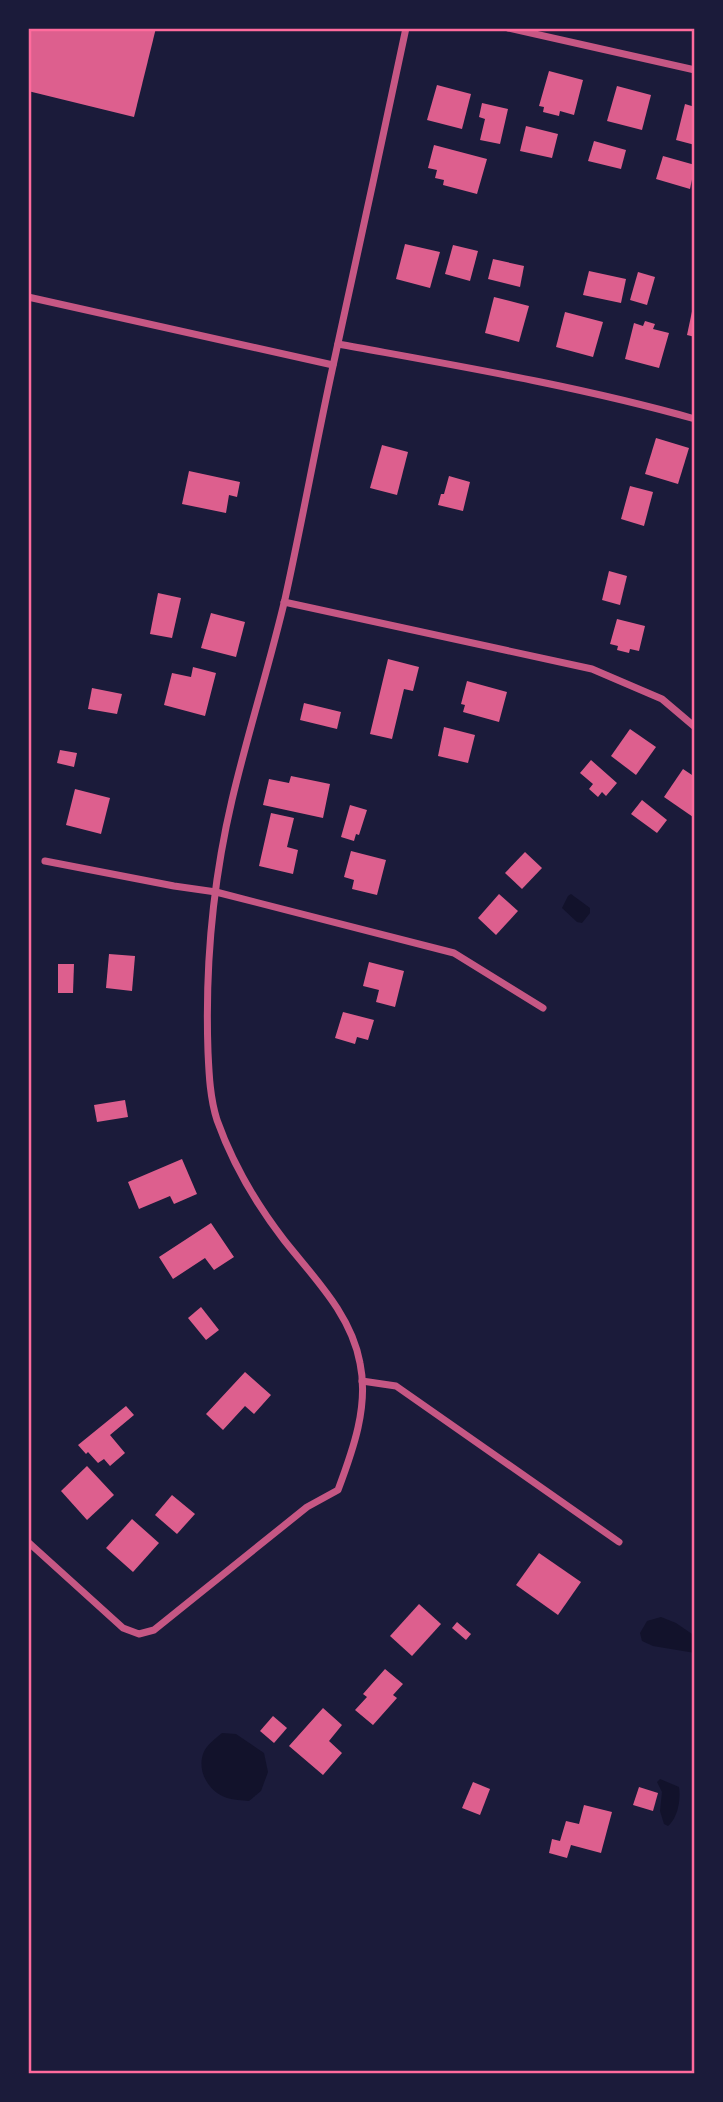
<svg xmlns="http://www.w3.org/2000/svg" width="723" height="2102" font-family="Quicksand,sans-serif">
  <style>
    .water { fill: #12122b }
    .building { fill: #dd5f8e }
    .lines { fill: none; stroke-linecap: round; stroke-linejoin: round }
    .minor { stroke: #c65784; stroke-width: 7 }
    .neatline { fill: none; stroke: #ff6b9d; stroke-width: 2.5 }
  </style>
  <rect width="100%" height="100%" fill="#1b1b3a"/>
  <g class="water">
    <polygon points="571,894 590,908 590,913 582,923 577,922 562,908 568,896"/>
    <polygon points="661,1617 676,1623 695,1636 695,1653 653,1646 642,1641 640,1633 647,1621"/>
    <path d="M222,1733L236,1734L264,1753L268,1772L261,1791L249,1801C242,1800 234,1800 227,1798C209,1792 197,1772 203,1754C206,1745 215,1739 222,1733Z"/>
    <path d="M660,1779L679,1787C681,1799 678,1818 668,1826L664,1824L660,1811L662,1792L657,1782Z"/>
  </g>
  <g class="building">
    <polygon points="28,28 156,28 134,117 28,91"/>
    <polygon points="549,71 583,80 574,115 560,111 559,116 543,112 544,107 539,106"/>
    <polygon points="437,85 471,94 462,129 427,120"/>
    <polygon points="617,86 651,95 642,130 607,121"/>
    <polygon points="482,103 508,109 500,144 480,140 485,119 479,117"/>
    <polygon points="685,104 695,107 695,145 676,140"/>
    <polygon points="526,126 558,134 552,158 520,151"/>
    <polygon points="594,141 626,150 621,169 588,161"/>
    <polygon points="434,145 487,159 477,194 443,185 444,180 435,178 437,170 428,168"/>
    <polygon points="663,156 695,165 690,189 656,179"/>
    <polygon points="405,244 440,252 430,288 396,279"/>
    <polygon points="453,245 478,251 470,281 445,274"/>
    <polygon points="493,259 524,266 520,287 488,279"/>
    <polygon points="589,271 626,279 621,303 583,295"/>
    <polygon points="638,272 655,277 647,305 630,300"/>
    <polygon points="494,297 529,306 519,342 485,333"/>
    <polygon points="694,302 695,302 695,337 687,335"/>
    <polygon points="565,312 603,322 593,357 556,347"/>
    <polygon points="645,321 655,324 653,329 669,333 659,368 625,359 634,323 643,326"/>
    <polygon points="656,438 689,448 678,484 645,474"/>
    <polygon points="382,445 408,452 397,495 370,488"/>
    <polygon points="189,471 240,482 237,497 229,495 226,513 182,504"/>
    <polygon points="449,476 470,482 463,511 438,505 441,494 444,494"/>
    <polygon points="630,486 653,492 644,526 621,519"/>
    <polygon points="609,571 627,576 620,605 602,600"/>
    <polygon points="158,593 181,598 172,638 150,634"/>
    <polygon points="211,613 245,622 236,657 201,648"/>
    <polygon points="617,619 645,626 639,651 630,649 629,653 617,650 618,646 610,644"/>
    <polygon points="388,659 419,667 413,691 404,689 392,739 370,734"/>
    <polygon points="193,667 216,673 205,716 164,705 172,673 191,677"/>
    <polygon points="467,681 507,692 499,722 463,712 465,705 461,704"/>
    <polygon points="92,688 122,694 117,714 88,709"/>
    <polygon points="304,703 341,712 337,729 300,720"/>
    <polygon points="444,727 475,735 468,763 438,756"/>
    <polygon points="630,729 656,747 636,775 611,756"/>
    <polygon points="60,750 77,753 74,767 57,763"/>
    <polygon points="591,760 617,783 606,796 602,792 598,797 589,789 593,784 580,773"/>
    <polygon points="683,769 695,777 695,814 693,817 664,797"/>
    <polygon points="291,776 330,784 323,818 263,805 269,779 289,783"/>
    <polygon points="75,789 110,798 101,834 66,825"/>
    <polygon points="642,800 667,820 657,833 631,814"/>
    <polygon points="350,805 367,810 359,835 356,834 354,841 341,837"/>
    <polygon points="271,813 294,818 287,847 298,850 293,874 259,866"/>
    <polygon points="351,851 386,860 377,895 352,889 354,880 344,877"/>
    <polygon points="525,852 542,868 522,889 505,873"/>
    <polygon points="499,894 518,911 496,935 478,918"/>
    <polygon points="109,954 135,956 132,991 106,988"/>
    <polygon points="369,962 404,971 395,1007 376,1002 379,990 363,986"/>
    <polygon points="58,964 74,964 73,993 58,993"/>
    <polygon points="343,1012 374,1020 368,1040 357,1037 355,1044 335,1038"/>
    <polygon points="125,1100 128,1117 97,1122 94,1105"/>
    <polygon points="182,1159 197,1194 174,1204 170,1196 139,1209 128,1182"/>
    <polygon points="211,1223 234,1257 214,1270 205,1258 173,1279 159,1257"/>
    <polygon points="201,1307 219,1330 206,1340 188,1318"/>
    <polygon points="245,1372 271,1395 254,1414 245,1406 223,1430 206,1414"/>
    <polygon points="126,1406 134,1415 110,1435 125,1453 110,1466 104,1459 98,1463 88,1452 86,1454 78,1445"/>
    <polygon points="87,1466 114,1495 87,1520 61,1491"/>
    <polygon points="172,1495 195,1514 177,1534 155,1515"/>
    <polygon points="132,1519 159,1543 133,1572 106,1548"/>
    <polygon points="539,1553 581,1582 558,1615 516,1585"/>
    <polygon points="419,1604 441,1624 412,1656 390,1636"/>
    <polygon points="457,1622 471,1634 466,1640 452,1628"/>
    <polygon points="385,1669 403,1684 393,1695 397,1698 373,1725 355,1710 367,1697 363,1694"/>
    <polygon points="323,1708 342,1725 329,1741 342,1753 323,1775 289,1746"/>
    <polygon points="273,1716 287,1728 274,1743 260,1731"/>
    <polygon points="473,1782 490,1789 480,1815 462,1808"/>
    <polygon points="639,1787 658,1793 653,1811 633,1805"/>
    <polygon points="584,1805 612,1812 601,1853 571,1845 567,1858 549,1853 552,1839 560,1841 566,1821 579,1824"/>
  </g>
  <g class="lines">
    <g class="minor">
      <polyline points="508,28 695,70"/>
      <polyline points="28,297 333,365"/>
      <path d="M338,344C458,366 578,386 695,419"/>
      <polyline points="284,602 592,669 662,699 695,727"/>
      <polyline points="45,861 174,886 216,892 454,953 543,1008"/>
      <polyline points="362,1381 396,1386 619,1542"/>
      <path d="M28,1542L123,1628L139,1634L154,1630L307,1507L338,1490C353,1450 369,1406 360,1363C351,1314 314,1278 284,1240C257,1205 232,1162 217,1120C210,1098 209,1074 208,1052C205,968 213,881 232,800C248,732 269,667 285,599C302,522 316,444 333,366C358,253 382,141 406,28"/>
    </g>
  </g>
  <rect width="723" height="2102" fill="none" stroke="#1b1b3a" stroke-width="60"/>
  <rect x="30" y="30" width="663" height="2042" class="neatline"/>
</svg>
